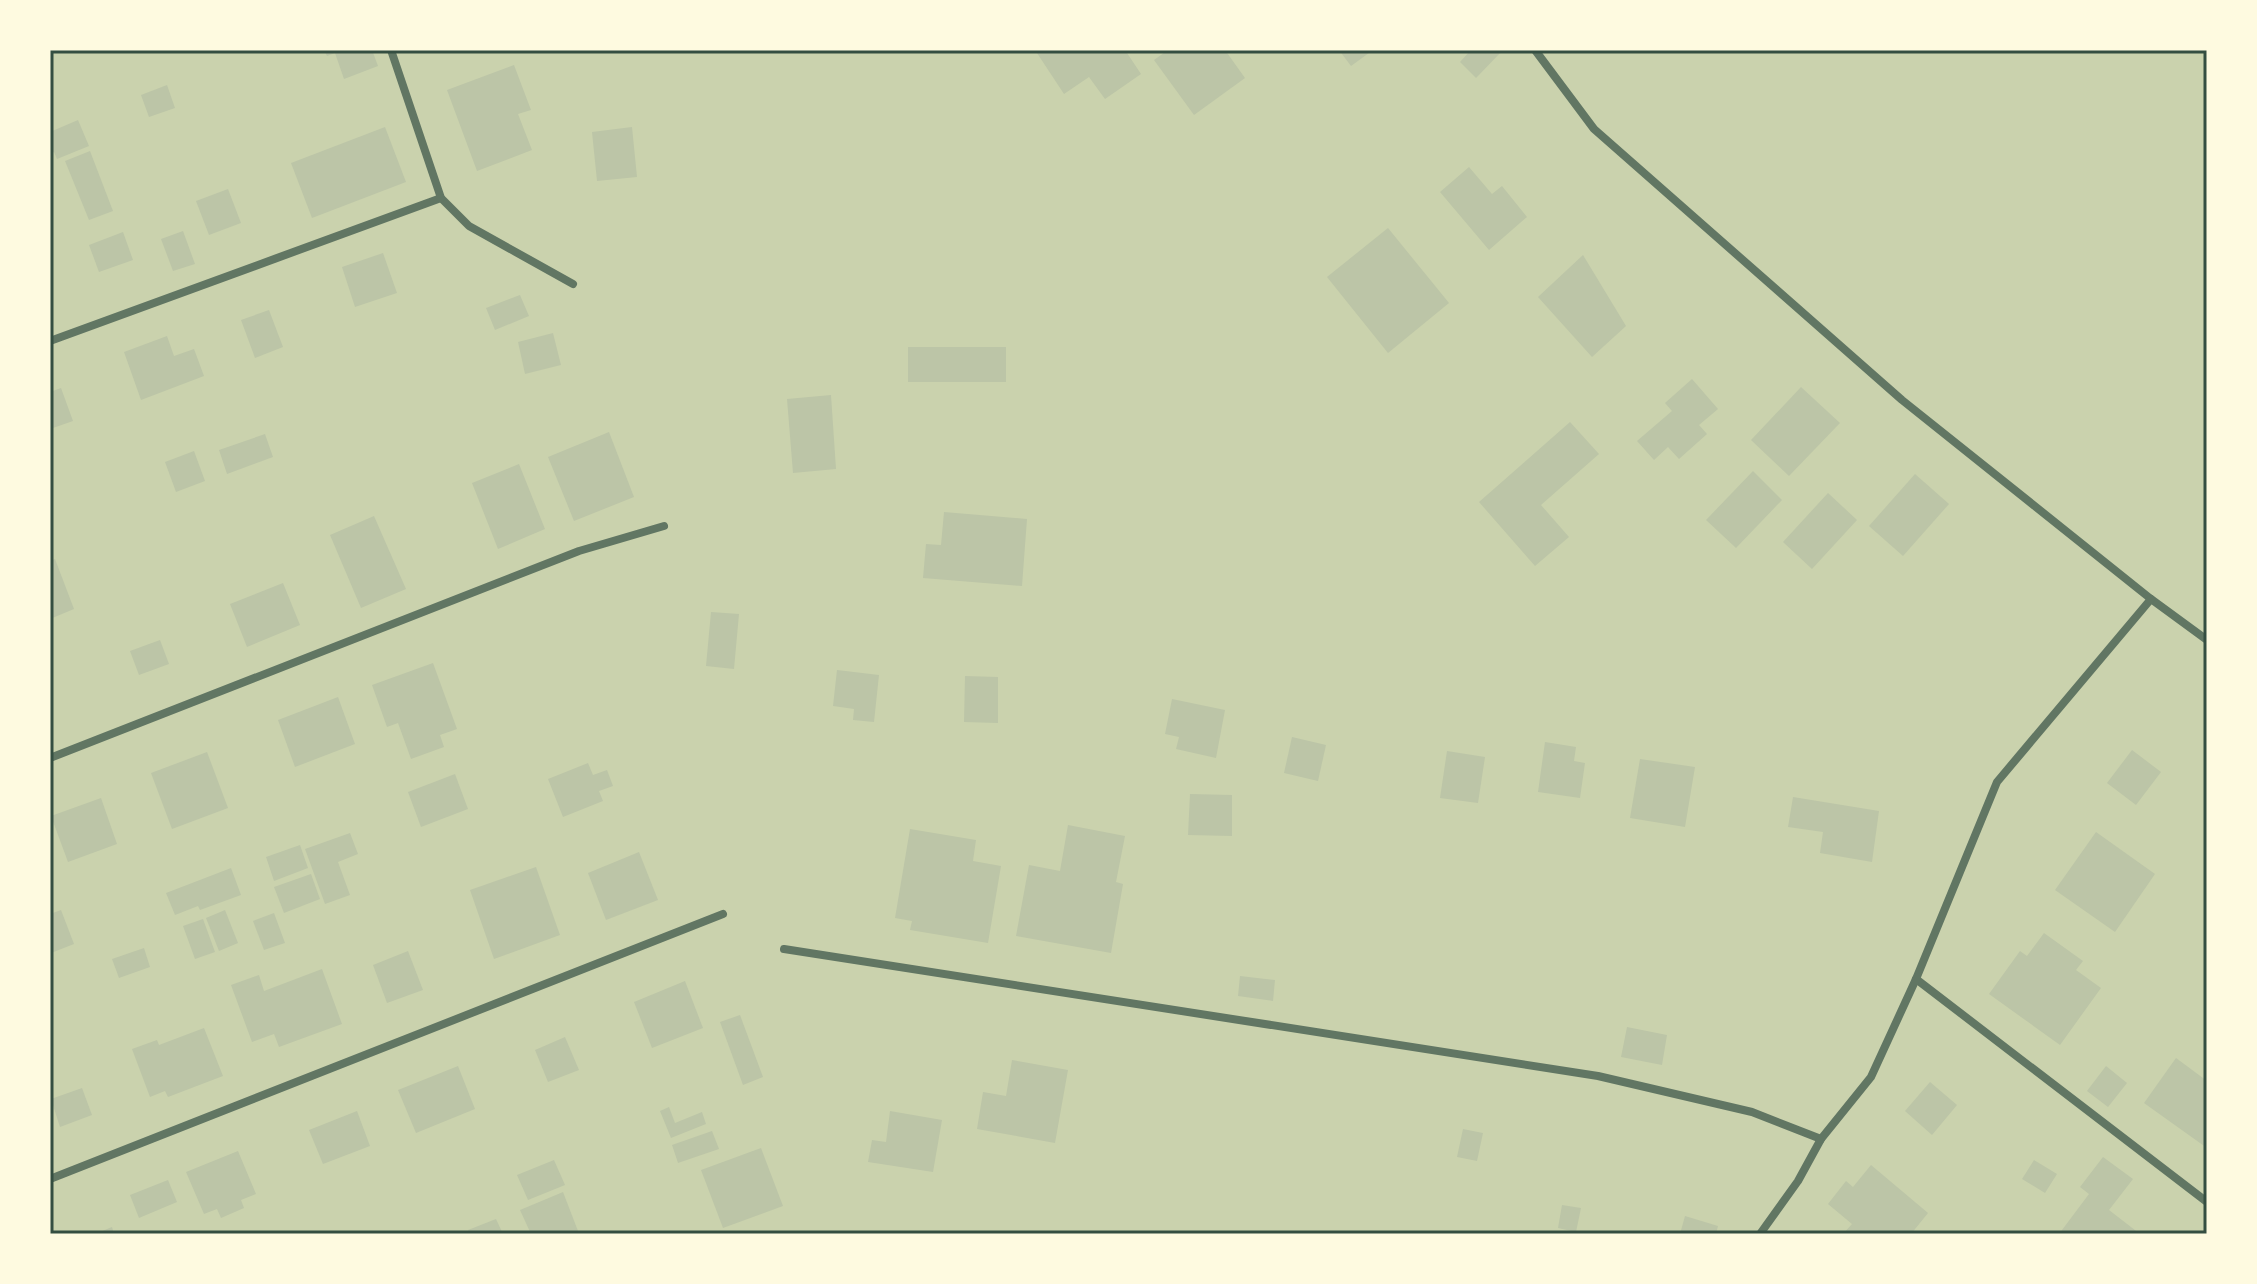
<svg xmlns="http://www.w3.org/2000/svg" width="2257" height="1284" font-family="'Noto Sans',sans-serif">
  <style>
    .green { fill: #cad2ad }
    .building { fill: #bcc5a7 }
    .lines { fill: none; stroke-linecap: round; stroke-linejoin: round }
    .minor { stroke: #617663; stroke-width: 8 }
    .neatline { fill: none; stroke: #344e41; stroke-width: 3 }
  </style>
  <rect width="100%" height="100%" fill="#e9edc9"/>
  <rect class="green" x="50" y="50" width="2157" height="1184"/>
  <g class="building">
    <polygon points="324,50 372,50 378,66 344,79 335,53 327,56"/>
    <polygon points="1035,50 1125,50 1141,74 1105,99 1089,77 1064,94"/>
    <polygon points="1168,50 1225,50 1245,78 1194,115 1154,60"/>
    <polygon points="1339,50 1373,50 1351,66"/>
    <polygon points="1471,50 1503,50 1476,78 1460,62"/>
    <polygon points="514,65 531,110 518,114 532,150 477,171 447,90"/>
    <polygon points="167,85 175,108 149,117 141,95"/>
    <polygon points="78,120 89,146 57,159 54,152 50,154 50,132"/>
    <polygon points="385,127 406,182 312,218 291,163"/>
    <polygon points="632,127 637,177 597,181 592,132"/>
    <polygon points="90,151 113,211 89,220 65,161"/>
    <polygon points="1469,167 1492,194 1502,186 1527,217 1489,250 1440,192"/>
    <polygon points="228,189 241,223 209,235 196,201"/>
    <polygon points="1388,228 1449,303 1388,353 1327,277"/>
    <polygon points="183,231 195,264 173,271 161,239"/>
    <polygon points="123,232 133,260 99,272 89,245"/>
    <polygon points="383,253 397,293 355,307 342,267"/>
    <polygon points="1583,255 1626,326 1592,357 1538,297"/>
    <polygon points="520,295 529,316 495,330 486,308"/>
    <polygon points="269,310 283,347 255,358 241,320"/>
    <polygon points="553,333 561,365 525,374 518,342"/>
    <polygon points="167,336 174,356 194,349 204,376 141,400 124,352"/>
    <rect x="908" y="347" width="98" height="35"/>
    <polygon points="1692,379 1718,409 1699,425 1707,434 1679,459 1668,447 1654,460 1637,441 1672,411 1665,403"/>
    <polygon points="1801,387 1840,423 1789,476 1751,440"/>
    <polygon points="61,388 73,421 50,429 50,392"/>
    <polygon points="831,395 836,469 793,473 787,399"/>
    <polygon points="1570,422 1599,454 1541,505 1569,537 1535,566 1479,502"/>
    <polygon points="609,432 634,497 574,521 548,457"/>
    <polygon points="265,434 273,457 227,474 219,450"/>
    <polygon points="194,451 205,481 176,492 165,462"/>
    <polygon points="519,464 545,529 498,549 472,483"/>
    <polygon points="1753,471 1782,500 1736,548 1706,520"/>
    <polygon points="1915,474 1949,504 1903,556 1869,526"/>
    <polygon points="1828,493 1857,520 1812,569 1783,542"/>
    <polygon points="944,512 1027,519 1022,586 923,578 926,544 941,545"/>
    <polygon points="374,516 406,589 361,608 330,535"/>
    <polygon points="55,559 74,609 50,619 50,561"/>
    <polygon points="283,583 300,625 247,647 230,604"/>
    <polygon points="711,612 739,614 734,669 706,666"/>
    <polygon points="160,640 169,664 139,675 130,651"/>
    <polygon points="433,663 457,729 440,735 444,747 411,759 398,723 387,727 372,685"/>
    <polygon points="837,670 879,675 874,722 853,720 854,709 833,706"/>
    <polygon points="965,676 998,677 998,723 964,722"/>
    <polygon points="338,697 355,744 295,767 278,720"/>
    <polygon points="1172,699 1225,710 1216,758 1176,749 1179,737 1165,734"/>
    <polygon points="1292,737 1326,745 1318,781 1284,773"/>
    <polygon points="1545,742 1576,747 1574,761 1585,763 1580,798 1538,792"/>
    <polygon points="2132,750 2161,772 2136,805 2107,783"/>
    <polygon points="1447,751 1485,757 1478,803 1440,798"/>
    <polygon points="207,752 228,808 172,829 151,773"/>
    <polygon points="1640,759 1695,767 1685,827 1630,818"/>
    <polygon points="588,763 593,775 607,770 613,786 599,791 603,801 563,817 548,779"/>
    <polygon points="455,774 468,809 421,827 408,792"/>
    <polygon points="1190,794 1232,795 1232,836 1188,835"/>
    <polygon points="1793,797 1879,811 1872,862 1820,853 1823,832 1788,827"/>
    <polygon points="101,798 117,844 68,862 51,816"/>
    <polygon points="1068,825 1125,836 1116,882 1123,884 1111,953 1016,936 1029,865 1060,871"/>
    <polygon points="910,829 976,840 973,861 1001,866 988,943 910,930 912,921 895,918"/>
    <polygon points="2096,832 2155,874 2115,932 2055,890"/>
    <polygon points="350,833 358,854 338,862 350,895 325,904 305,849"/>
    <polygon points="300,845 308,868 274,881 266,857"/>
    <polygon points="639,852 658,900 606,920 588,873"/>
    <polygon points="536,867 560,935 494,959 470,890"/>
    <polygon points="231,868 241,895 200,910 198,906 175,915 166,893"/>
    <polygon points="311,874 320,899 284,913 274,887"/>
    <polygon points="61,910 74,944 51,953 50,914"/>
    <polygon points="225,910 238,943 219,951 206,918"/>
    <polygon points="274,913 285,943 264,950 253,921"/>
    <polygon points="203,919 215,952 195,959 183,926"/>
    <polygon points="2044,933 2083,961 2076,970 2101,988 2060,1045 1989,994 2020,951 2027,956"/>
    <polygon points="144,948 150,967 119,978 112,959"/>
    <polygon points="408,951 423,990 387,1003 373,965"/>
    <polygon points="322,969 342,1024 279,1047 274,1034 252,1042 231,985 259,975 264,991"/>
    <polygon points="1240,976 1275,980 1273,1001 1238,996"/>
    <polygon points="685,981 703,1028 652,1048 634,1002"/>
    <polygon points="740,1015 763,1077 743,1085 720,1022"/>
    <polygon points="1627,1027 1667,1035 1662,1065 1621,1057"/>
    <polygon points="204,1028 223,1076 168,1097 165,1091 150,1097 132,1049 157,1040 159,1045"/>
    <polygon points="565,1037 579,1070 548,1082 535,1050"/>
    <polygon points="2176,1058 2207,1081 2207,1148 2144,1103"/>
    <polygon points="1012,1060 1068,1070 1055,1143 977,1129 983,1092 1006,1096"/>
    <polygon points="458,1066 475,1109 416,1133 398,1090"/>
    <polygon points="2106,1066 2127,1083 2108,1107 2087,1091"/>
    <polygon points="1930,1082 1957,1105 1932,1135 1905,1111"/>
    <polygon points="82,1088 92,1115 60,1127 51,1099"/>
    <polygon points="669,1107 675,1123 702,1112 706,1124 671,1138 660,1111"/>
    <polygon points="357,1111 370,1146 323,1164 309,1130"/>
    <polygon points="890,1111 942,1120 933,1172 868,1162 872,1140 886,1142"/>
    <polygon points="1463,1129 1483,1133 1477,1161 1457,1157"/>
    <polygon points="712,1131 719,1149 678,1163 672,1145"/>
    <polygon points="761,1148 783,1206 723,1228 701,1170"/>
    <polygon points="238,1151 256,1194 241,1200 244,1208 221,1218 217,1209 204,1214 186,1172"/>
    <polygon points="2103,1157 2133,1179 2109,1210 2140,1234 2059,1234 2089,1194 2080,1187"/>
    <polygon points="554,1160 565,1185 528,1200 517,1175"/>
    <polygon points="2034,1160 2057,1174 2045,1193 2022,1179"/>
    <polygon points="1871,1165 1928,1213 1911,1234 1843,1234 1852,1224 1828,1204 1846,1181 1853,1187"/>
    <polygon points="168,1180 177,1202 139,1218 130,1195"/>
    <polygon points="563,1192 578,1231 570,1234 531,1234 520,1210"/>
    <polygon points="1562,1205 1581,1208 1576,1232 1558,1228"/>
    <polygon points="1685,1216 1718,1226 1716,1234 1680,1234"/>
    <polygon points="496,1219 503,1234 470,1234 468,1230"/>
    <polygon points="112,1227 114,1234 95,1234"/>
  </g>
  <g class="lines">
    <g class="minor">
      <polyline points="391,50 441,198 469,226 573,284"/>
      <polyline points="1535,50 1594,129 1902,400 2151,599 2207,640"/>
      <polyline points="50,341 441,198"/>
      <polyline points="50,758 579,551 664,526"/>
      <polyline points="784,949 1598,1076 1752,1112 1821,1139"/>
      <polyline points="1916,979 2207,1202"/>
      <polyline points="50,1179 723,914"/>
      <polyline points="1760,1234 1798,1181 1821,1139 1871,1077 1916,979 1997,782 2151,599"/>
    </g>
  </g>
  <rect width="2257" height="1284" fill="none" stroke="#fefae0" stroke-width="104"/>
  <rect x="52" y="52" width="2153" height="1180" class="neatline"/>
</svg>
